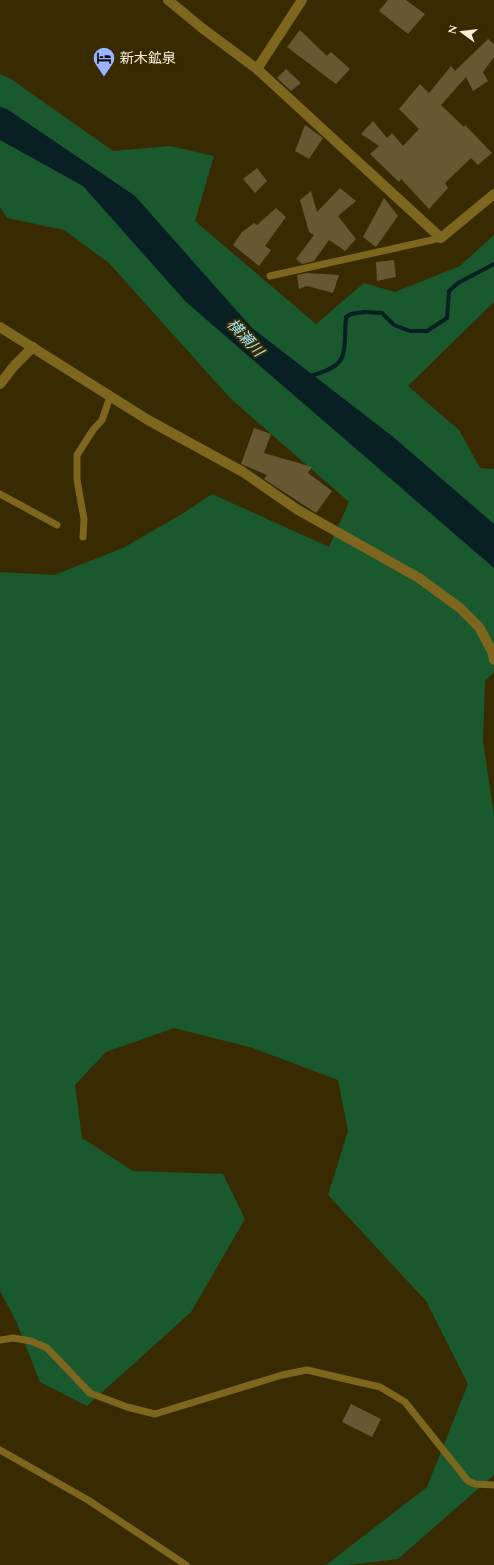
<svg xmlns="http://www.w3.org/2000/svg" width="494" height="1565" font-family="Spectral,'Noto Sans JP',serif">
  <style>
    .green { fill: #1a582d }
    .water { fill: #081f23 }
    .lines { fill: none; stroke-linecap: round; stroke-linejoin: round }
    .stream { stroke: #081f23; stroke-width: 4 }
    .building { fill: #665832 }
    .service { stroke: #7d661e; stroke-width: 7 }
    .minor { stroke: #7d661e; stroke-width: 10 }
    .labels { text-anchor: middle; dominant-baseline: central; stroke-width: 4; stroke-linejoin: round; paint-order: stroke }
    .poi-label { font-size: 14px; fill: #f9f1dc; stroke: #382b02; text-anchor: start }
    .water-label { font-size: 15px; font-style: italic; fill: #a4e8f5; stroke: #382b02 }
  </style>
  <rect width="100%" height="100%" fill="#382b02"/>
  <polygon class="green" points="0,74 11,79 113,151 170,146 214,156 195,221 316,324 364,283 395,292 460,266 494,235 494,302 408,386 459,430 480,468 494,469 494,672 485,681 483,741 494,815 494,1475 398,1559 347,1565 326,1565 427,1487 468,1384 426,1301 328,1195 348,1131 338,1080 253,1048 174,1028 106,1052 75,1085 82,1138 133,1171 223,1174 245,1219 191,1312 87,1406 40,1382 16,1321 0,1291 0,572 54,575 123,548 182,514 212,494 329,547 349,502 230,398 109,263 64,230 7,218 0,207"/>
  <polygon class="water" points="0,107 7,109 135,196 252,328 392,436 494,524 494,568 186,302 83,186 0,140"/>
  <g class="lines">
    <path class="stream" d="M310,376C351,365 343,355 346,317L351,314L365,312L382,313L394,325L410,331H427L447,318L449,291L458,283L494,264"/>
  </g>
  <g class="building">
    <polygon points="388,0 406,0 425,14 408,34 379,11"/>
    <polygon points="300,30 327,56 331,52 350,69 336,84 287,47"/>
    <polygon points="488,39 494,44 494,57 483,72 488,81 473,91 466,77 441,105 464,127 465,125 492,153 478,165 471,158 445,183 448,188 429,209 401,179 399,182 370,154 379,146 361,134 373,121 387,138 392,133 403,146 419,129 399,109 420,84 429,93 451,66 455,71"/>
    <polygon points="286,69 301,83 291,91 277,78"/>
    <polygon points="305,125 323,138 309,159 295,151"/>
    <polygon points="257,168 267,181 255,193 243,179"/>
    <polygon points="340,188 356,201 338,216 356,239 345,251 329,240 314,261 302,264 296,259 314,235 309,232 300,200 311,191 317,212"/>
    <polygon points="384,198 398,216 376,247 363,237"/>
    <polygon points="276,208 286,217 265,246 271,250 259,266 233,245 242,232 254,223 257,225"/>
    <polygon points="394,260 396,277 377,281 376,262"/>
    <polygon points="307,273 339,275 333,293 307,286 299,289 297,275"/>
    <polygon points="254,428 271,434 264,453 312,467 308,473 332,491 316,513 264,479 267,475 241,464"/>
    <polygon points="351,1404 381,1419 372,1437 342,1422"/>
  </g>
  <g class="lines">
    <g class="service">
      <polyline points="270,276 441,238"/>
      <polyline points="0,494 57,525"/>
      <polyline points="83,537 84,519 77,480 77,455 93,430 102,420 110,397"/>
      <polyline points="0,1340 13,1338 31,1341 47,1348 90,1393 127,1407 155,1414 282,1375 307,1370 380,1387 405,1402 468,1481 475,1484 494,1485"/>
      <polyline points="0,1450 88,1500 186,1565"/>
    </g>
    <g class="minor">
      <polyline points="168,0 202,28 257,69 441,238 494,194"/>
      <polyline points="257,69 302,0"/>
      <polyline points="0,327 148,420 243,472 298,510 419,578 460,608 479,627 492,651 494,660"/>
      <polyline points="0,384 14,366 33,347"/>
    </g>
  </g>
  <defs>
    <g id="hotel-pin" transform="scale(1.15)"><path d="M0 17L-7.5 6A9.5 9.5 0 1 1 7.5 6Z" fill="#9cb4fd" stroke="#382b02"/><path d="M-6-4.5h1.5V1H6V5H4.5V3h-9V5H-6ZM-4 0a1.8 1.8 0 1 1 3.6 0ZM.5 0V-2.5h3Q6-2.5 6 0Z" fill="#111"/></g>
  </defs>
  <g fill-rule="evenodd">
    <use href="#hotel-pin" x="104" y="58"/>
  </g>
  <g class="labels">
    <g class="poi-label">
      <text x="120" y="58">新木鉱泉</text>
    </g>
    <g class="water-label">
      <text transform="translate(245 338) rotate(47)">横瀬川</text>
    </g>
  </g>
  <g transform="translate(462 32) rotate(285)" stroke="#382b02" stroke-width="3" paint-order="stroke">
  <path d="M0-3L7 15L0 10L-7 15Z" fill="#f9f1dc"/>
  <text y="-6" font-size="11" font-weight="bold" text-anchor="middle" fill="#f9f1dc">N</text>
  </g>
</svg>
